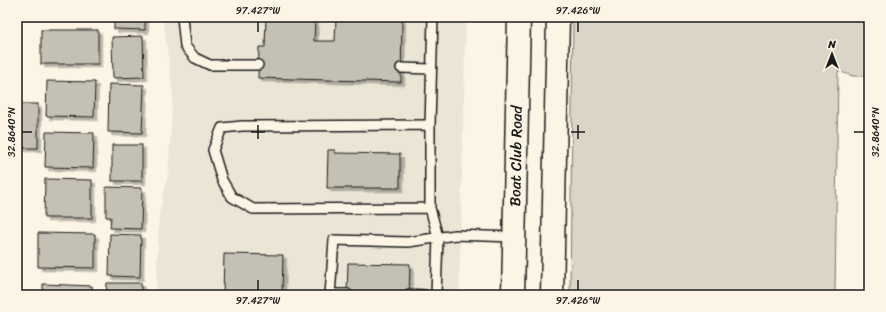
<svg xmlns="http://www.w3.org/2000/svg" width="886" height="312" font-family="Sriracha,sans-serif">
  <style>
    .built { fill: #ebe5d6 }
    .green { fill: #dbd5c8; stroke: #7c7872 }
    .building { fill: #c4c0b3; stroke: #1c1c1c; filter: url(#shadow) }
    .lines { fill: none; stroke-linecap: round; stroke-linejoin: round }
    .service-casing { stroke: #1c1c1c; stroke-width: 12 }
    .secondary-casing { stroke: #1c1c1c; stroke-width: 25 }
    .service { stroke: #fcf5e5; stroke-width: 9 }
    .secondary { stroke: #fcf5e5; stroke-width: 22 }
    .ticks { fill: none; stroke: #1c1c1c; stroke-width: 1.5 }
    .labels { text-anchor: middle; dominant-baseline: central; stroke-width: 3.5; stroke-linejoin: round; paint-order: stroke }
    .street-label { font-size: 15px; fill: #1c1c1c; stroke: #fcf5e5 }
    .neatline { fill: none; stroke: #1c1c1c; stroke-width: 1.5 }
    .ticks-label { font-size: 10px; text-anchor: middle; fill: #1c1c1c }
  </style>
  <defs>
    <filter id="shadow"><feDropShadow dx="3.5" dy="3.5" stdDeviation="0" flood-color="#0004"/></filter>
  </defs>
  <rect width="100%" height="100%" fill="#fcf5e5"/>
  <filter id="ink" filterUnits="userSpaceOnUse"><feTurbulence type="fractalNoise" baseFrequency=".025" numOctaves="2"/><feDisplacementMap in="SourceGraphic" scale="8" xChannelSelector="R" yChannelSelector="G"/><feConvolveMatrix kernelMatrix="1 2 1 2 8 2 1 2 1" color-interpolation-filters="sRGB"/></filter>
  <g filter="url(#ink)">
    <polygon class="built" points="163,17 466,17 459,295 156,295 159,214 168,175 173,95"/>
    <polygon class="green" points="573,17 869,17 869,76 853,76 838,71 835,295 570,295"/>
    <g class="building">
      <polygon points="114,17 145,17 145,30 114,29"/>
      <polygon points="336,17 402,18 401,82 258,78 259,47 265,47 266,18 315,19 314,41 335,41"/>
      <rect x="41" y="30" width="57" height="34"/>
      <polygon points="143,36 144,77 113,78 112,37"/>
      <polygon points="47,81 95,82 94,117 46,116"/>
      <polygon points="109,84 144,85 142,133 108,132"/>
      <rect x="17" y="104" width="21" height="44"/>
      <polygon points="46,132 94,133 93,168 45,167"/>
      <rect x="112" y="145" width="30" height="36"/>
      <polygon points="328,150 335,150 335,153 400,154 400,188 327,188"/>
      <polygon points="45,179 92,180 92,218 44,218"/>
      <polygon points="106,187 142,188 141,229 110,228 111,217 106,217"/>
      <polygon points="38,233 95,234 95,268 38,267"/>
      <polygon points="110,234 141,235 140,277 109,276"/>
      <polygon points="224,254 283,255 282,295 223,295"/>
      <polygon points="348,263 410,264 409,295 347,295"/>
      <polygon points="107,283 141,283 141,295 106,295"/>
      <polygon points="43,284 92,286 92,295 43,295"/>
    </g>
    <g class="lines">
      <g class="service-casing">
        <g id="service">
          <polyline points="182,17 185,46 195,58 210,65 258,65"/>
          <polyline points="401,68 431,69"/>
          <polyline points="430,125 433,17"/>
          <polyline points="430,208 253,209 232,197 222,180 213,150 222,128 242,126 430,125 430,208 438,237 436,295"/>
          <polyline points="330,294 347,294"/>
          <polyline points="409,294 425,295"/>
          <polyline points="330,295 334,240 408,242 455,235 514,237"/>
        </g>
      </g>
      <g class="secondary-casing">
        <g id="secondary">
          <polyline points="513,295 519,17"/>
          <polyline points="552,295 558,17"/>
        </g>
      </g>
      <use href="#service" class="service"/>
      <use href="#secondary" class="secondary"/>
    </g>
  </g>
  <path class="ticks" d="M258,22V32M578,22V32M258,125V139M578,125V139M22,132H32M251,132H265M571,132H585M854,132H864M258,280V290M578,280V290"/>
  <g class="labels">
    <g class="street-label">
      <text transform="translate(516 156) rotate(-89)">Boat Club Road</text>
    </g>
  </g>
  <rect width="886" height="312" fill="none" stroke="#fcf5e5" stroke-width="44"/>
  <g transform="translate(832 54)" stroke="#fcf5e5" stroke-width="3" paint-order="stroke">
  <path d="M0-3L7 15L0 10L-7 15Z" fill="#1c1c1c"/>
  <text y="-6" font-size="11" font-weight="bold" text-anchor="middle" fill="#1c1c1c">N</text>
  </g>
  <rect x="22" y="22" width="842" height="268" class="neatline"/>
  <g class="ticks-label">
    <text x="258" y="14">97.427°W</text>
    <text x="578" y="14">97.426°W</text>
    <text transform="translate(11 132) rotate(-90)" y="4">32.8640°N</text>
    <text transform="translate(875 132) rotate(-90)" y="4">32.8640°N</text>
    <text x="258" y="304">97.427°W</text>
    <text x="578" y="304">97.426°W</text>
  </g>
</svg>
